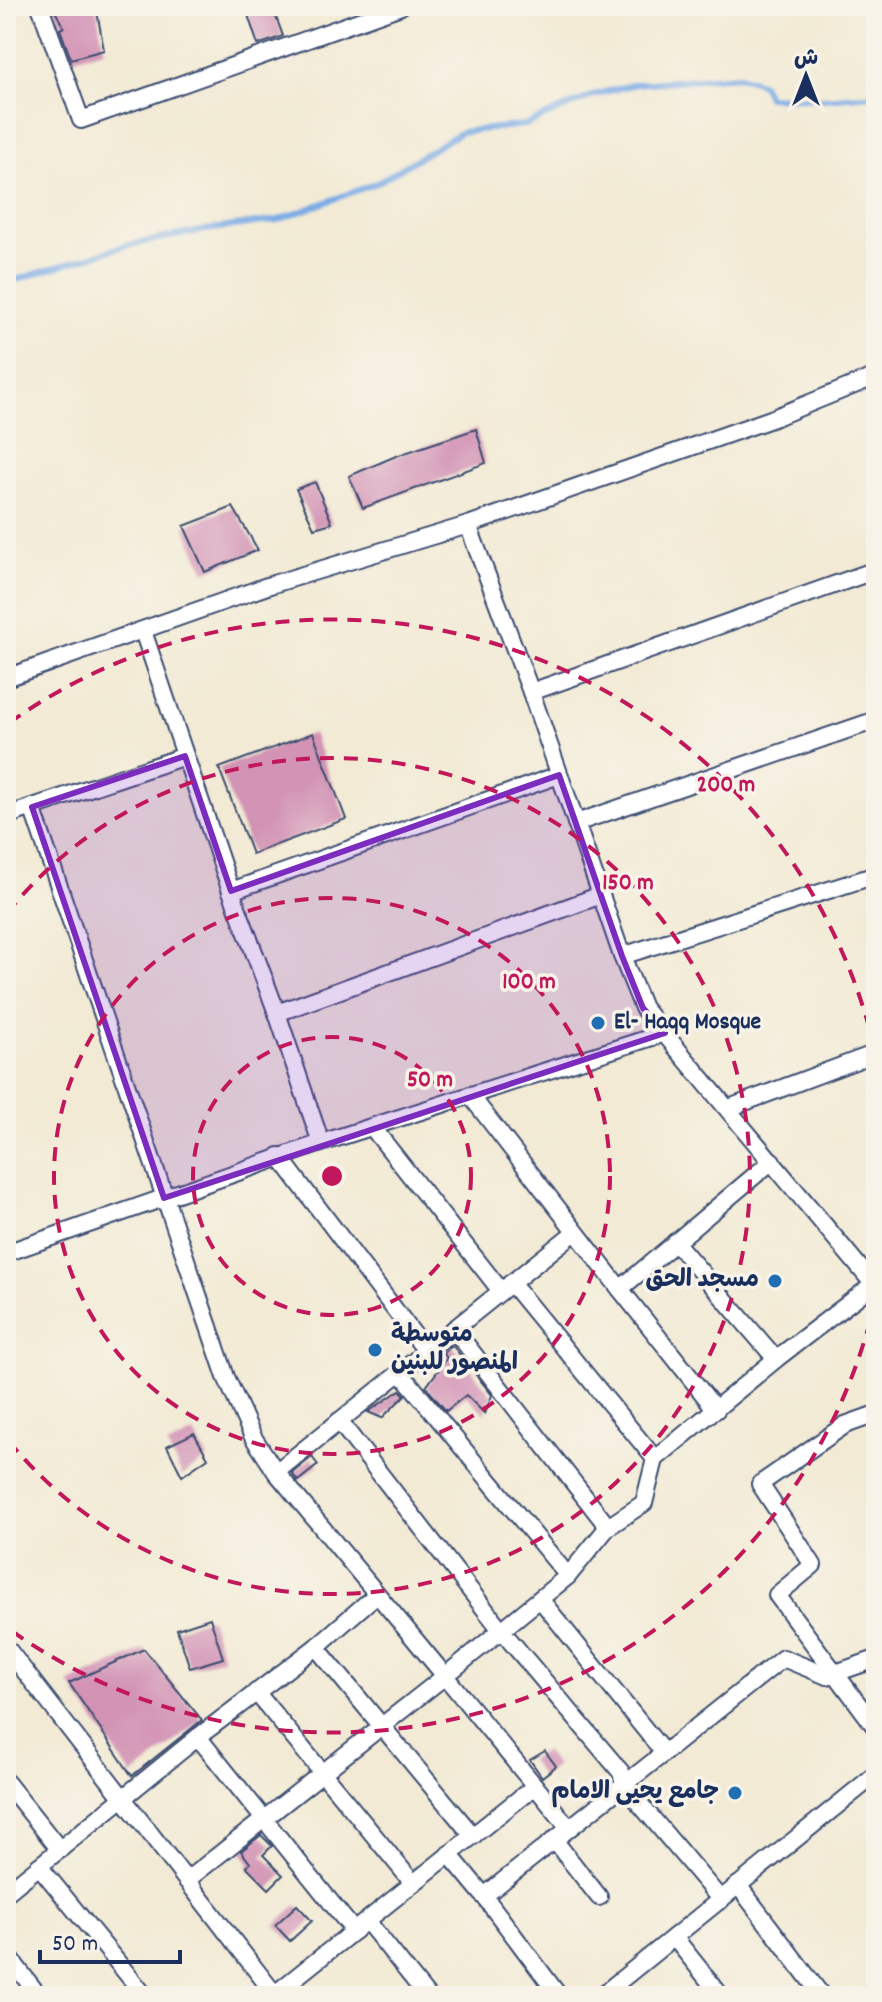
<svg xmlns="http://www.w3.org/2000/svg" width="882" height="2002" font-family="Dekko,'Playpen Sans Arabic',sans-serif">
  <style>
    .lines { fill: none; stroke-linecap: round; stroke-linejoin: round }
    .stream { stroke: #7aabe5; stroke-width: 6 }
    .building { fill: #d293b5 }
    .minor-casing { stroke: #3b4b70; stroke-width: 20 }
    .minor { stroke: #fff; stroke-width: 16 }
    .marked { fill: #7b2cbf; fill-opacity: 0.2; stroke: #7b2cbf; stroke-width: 6; stroke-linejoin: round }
    .ring { fill: none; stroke: #c2185b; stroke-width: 4; stroke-dasharray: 14 10 }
    .poi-dot { fill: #1f6fb2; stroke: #f7f3e8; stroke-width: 3 }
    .labels { text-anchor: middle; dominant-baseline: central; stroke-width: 7; stroke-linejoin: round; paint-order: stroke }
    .poi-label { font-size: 24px; font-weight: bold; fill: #1b2f5e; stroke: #f7f3e8; text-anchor: start }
    .centre { fill: #c2185b; stroke: #f7f3e8; stroke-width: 4 }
    .ring-label { font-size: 24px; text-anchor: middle; font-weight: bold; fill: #c2185b; stroke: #f7f3e8; stroke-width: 7; stroke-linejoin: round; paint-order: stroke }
  </style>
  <rect width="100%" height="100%" fill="#f7f3e8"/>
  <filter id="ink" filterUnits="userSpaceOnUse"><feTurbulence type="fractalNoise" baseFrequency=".0125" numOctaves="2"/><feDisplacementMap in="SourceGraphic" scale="16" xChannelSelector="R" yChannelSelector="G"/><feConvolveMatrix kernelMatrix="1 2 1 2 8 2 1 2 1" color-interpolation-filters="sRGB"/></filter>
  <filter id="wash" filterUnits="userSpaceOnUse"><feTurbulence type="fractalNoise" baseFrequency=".006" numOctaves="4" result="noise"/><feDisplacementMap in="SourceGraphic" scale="32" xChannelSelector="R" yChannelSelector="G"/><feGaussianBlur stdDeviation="1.8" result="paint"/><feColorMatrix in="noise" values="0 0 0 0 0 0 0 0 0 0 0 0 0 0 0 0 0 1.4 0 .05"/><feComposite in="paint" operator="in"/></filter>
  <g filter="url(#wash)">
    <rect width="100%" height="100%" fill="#f2ead4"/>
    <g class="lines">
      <polyline class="stream" points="6,283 124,246 205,230 278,220 377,183 461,132 525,125 594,95 635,84 739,76 762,84 768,97 822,99 876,95"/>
    </g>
    <g id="blocks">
      <g class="building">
        <polygon points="52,6 96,6 104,50 71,59 60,29 64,27"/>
        <polygon points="245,6 272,6 283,36 258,45"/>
        <polygon points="476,429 486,463 363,508 349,476 396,456"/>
        <polygon points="315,482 332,523 314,528 296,489"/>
        <polygon points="233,507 258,550 205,572 184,526"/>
        <polygon points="313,733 346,819 252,854 219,768"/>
        <polygon points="452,1345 492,1395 485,1414 466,1395 446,1411 426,1387 447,1358 443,1353"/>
        <polygon points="400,1390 405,1395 382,1418 368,1412"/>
        <polygon points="194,1433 208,1458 182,1476 167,1446"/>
        <polygon points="312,1457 318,1465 298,1481 292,1473"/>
        <polygon points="210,1618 223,1658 190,1668 177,1629"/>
        <polygon points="144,1649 202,1720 132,1776 69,1683"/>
        <polygon points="545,1751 556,1766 542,1777 530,1760"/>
        <polygon points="261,1835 272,1846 263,1855 283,1875 269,1889 247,1867 250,1863 241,1851"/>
        <polygon points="297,1905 312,1921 290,1941 275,1925"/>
      </g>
    </g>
  </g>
  <g filter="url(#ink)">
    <use href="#blocks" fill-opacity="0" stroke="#3b4b70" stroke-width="2"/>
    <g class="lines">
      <g class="minor-casing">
        <g id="minor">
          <polyline points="40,6 81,120 401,6"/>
          <polyline points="468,525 531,692 622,956 643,1008 876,1287"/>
          <polyline points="143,631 231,891"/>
          <polyline points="6,678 270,585 468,525 771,419 876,376"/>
          <polyline points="531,692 876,570"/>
          <polyline points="559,775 231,891 277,1013 321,1143 665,1033"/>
          <polyline points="32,807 226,1377 253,1437 276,1472 575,1232"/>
          <polyline points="6,816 185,756"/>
          <polyline points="576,823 876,720"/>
          <polyline points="622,956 876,875"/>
          <polyline points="277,1013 601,895"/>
          <polyline points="470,1095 620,1289 772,1161"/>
          <polyline points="729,1108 876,1053"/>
          <polyline points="372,1127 501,1291"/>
          <polyline points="279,1156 426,1351"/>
          <polyline points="675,1242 776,1359"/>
          <polyline points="6,1253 321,1143"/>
          <polyline points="511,1283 655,1459"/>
          <polyline points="620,1289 716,1410"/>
          <polyline points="454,1329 608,1527"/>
          <polyline points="876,1414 845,1425 760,1484 813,1565 777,1595 876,1728"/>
          <polyline points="339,1421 501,1630 621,1772 624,1785 721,1900"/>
          <polyline points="276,1472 445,1676 568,1576 400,1372"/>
          <polyline points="568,1576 608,1527 644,1503 655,1459 776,1359 874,1284"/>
          <polyline points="540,1599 664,1753 783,1658 827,1676 876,1659"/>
          <polyline points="6,1647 276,1996"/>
          <polyline points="316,1647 473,1836"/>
          <polyline points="256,1692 413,1883"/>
          <polyline points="198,1737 354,1931"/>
          <polyline points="6,1782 60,1850"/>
          <polyline points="535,1786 569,1828"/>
          <polyline points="554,1840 599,1897"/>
          <polyline points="449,1854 484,1896"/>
          <polyline points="39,1866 145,1996"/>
          <polyline points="187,1880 445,1676 535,1786 275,1994"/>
          <polyline points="738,1885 822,1996"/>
          <polyline points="6,1893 198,1737 316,1647 377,1594"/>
          <polyline points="367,1921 427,1996"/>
          <polyline points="674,1937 721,1996"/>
          <polyline points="6,1953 39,1996"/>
          <polyline points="559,1996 484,1896 664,1753"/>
          <polyline points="601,1996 876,1774"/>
        </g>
      </g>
      <use href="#minor" class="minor"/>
    </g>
  </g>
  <path class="marked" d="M185,756L231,891L559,775L622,956L643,1008L665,1033L164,1198L32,807Z"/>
  <g class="ring">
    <circle cx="332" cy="1176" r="139"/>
    <circle cx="332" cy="1176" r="278"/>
    <path d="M7 913A418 418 0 1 1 7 1439"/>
    <path d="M876 1297A557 557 0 0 1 9 1629M9 723A557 557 0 0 1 876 1055"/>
  </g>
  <g class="poi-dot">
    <circle cx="598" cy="1023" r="8"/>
    <circle cx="775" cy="1281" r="8"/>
    <circle cx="375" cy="1350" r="8"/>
    <circle cx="735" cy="1793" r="8"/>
  </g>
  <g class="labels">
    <g class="poi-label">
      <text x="614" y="1023">El- Haqq Mosque</text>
      <text x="759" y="1281" text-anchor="end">مسجد الحق</text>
      <text x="391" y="1336">متوسطة<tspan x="391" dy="28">المنصور للبنين</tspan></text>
      <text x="719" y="1793" text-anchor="end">جامع يحيى الامام</text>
    </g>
  </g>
  <circle cx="332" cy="1176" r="12" class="centre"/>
  <g class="ring-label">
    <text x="726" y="791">200 m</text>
    <text x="628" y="889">150 m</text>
    <text x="529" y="988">100 m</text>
    <text x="430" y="1086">50 m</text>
  </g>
  <rect width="882" height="2002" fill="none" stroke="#f7f3e8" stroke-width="32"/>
  <g transform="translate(806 76)" stroke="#f7f3e8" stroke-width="6" paint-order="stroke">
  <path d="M0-6L14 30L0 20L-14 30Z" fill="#1b2f5e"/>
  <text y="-12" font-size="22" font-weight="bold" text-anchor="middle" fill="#1b2f5e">ش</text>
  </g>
  <path d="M40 1950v12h140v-12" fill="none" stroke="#1b2f5e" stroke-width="4"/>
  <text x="52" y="1950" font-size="24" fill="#1b2f5e" stroke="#f7f3e8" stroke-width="6" paint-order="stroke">50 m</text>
</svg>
